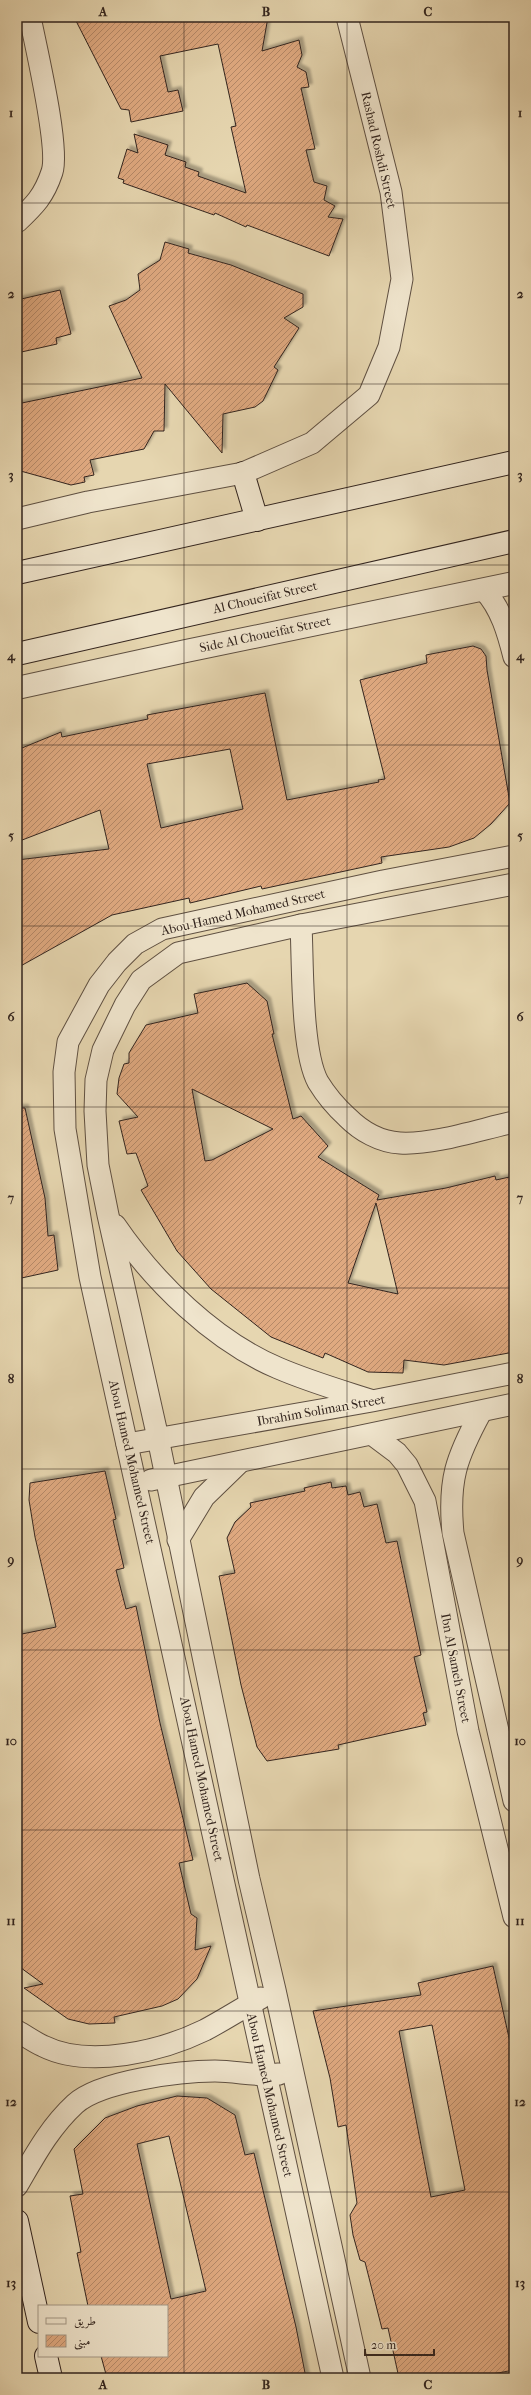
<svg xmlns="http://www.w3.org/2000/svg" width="531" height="2395" font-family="'IM FELL French Canon',Amiri,serif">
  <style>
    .building { fill: url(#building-hatch); stroke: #32241e; fill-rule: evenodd; filter: url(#shadow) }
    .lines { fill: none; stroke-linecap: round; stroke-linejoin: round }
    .minor-casing { stroke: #5f5042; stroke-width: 23 }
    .tertiary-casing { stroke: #5f5042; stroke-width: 24 }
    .secondary-casing { stroke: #32241e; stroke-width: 24 }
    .minor { stroke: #efe4cc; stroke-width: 21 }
    .tertiary { stroke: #efe4cc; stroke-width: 22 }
    .secondary { stroke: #efe4cc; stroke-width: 22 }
    .grid { fill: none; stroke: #32241e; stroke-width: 1; stroke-opacity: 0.55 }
    .labels { text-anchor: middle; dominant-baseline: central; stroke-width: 3; stroke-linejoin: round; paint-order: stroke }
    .street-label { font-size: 13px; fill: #32241e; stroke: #efe4cc }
    .neatline { fill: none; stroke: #32241e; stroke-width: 1.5 }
    .grid-label { font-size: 13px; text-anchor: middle; font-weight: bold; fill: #32241e }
  </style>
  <defs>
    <pattern id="building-hatch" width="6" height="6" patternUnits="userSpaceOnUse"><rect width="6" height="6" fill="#dfa980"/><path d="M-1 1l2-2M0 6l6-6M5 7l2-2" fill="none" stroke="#b58968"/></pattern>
    <filter id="shadow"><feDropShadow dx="3.5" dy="-3.5" stdDeviation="1" flood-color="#0004"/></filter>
  </defs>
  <rect width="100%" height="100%" fill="#e6d6b0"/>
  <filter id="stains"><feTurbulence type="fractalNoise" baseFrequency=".005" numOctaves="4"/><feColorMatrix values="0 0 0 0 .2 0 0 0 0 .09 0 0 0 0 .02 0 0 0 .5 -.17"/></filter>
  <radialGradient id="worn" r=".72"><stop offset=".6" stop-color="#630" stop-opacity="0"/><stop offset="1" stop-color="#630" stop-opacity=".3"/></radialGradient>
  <g class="building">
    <polygon points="74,17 268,17 262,51 299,40 302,55 297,67 306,72 309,87 301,88 315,149 306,150 314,182 327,186 324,200 335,206 328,217 343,219 329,256 247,225 246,227 215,213 214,215 123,183 124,180 118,178 127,149 138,153 134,134 168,145 165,155 186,162 185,167 199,172 198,176 246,193 231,127 236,126 218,44 160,56 168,92 178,90 183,111 131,122 129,110 121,109"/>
    <polygon points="165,242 189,249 188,253 231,265 303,294 303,307 284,318 299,328 274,367 278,370 263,401 255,407 223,414 222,453 165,384 164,431 154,431 144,449 90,460 94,475 84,477 85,482 71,485 17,470 17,404 142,378 109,306 126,300 140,290 138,274 160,260"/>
    <polygon points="60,290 71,334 56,338 57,344 17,353 17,300"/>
    <path d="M473,646L481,649L486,656L487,670L510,803L491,824L474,838L449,847L381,857L382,863L262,889L261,886L190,903L189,898L112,915L17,968V860L109,849L100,810L17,842V750L61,732L62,737L148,719L147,715L265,693L287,800L379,782L378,780L385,779L360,680L427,663L426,655ZM230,749L243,809L161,828L147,764Z"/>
    <path d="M247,983L267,1001L274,1034H272L293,1119L301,1116L328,1146L318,1157L379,1195L377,1200L446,1188L495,1176L496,1180L514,1176V1352L444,1365L404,1360L403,1373L368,1372L325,1353L323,1358L271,1337L211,1289L177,1251L141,1190L148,1186L136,1153L127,1154L119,1121L138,1117L117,1094L119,1078L124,1064L129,1063V1053L146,1025L198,1013L194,994ZM192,1089L273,1129L212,1160L205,1161ZM376,1203L398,1294L348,1283Z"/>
    <polygon points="17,1108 25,1108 45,1198 48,1236 54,1235 58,1270 17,1279"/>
    <polygon points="105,1471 116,1519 113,1520 124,1568 116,1570 126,1609 136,1606 160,1723 193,1860 179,1863 191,1914 197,1918 195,1950 211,1946 197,1979 178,1999 162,2006 114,2017 115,2023 89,2024 68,2019 24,1988 43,1984 17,1965 17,1635 56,1627 35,1537 29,1500 30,1483"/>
    <polygon points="331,1482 332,1488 346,1486 348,1495 360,1492 364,1507 377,1504 386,1543 397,1541 421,1655 414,1657 427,1712 423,1713 426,1725 338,1745 339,1749 267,1761 257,1747 241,1685 219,1576 235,1573 227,1538 235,1522 251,1507 250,1503 305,1491 304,1488"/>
    <path d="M493,1966L514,2060V2370L471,2378H399L388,2328L382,2329L365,2262L360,2260L353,2235L350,2215L357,2203L346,2125L338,2127L330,2078L313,2011L421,1995L418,1983ZM432,2025L465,2190L431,2197L399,2031Z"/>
    <path d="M177,2096L207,2098L235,2115L245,2155L254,2153L296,2327L306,2378H107L101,2356H167V2306H88L77,2253L81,2252L70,2196L83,2194L74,2149L105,2118L137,2106ZM169,2136L206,2291L171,2299L137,2144Z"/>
  </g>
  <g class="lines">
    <g class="minor-casing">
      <g id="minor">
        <path d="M17,222C35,205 44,196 52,172C60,148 36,48 30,17"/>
        <polyline points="17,519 88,502 243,473 312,443 369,395 389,347 402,279 391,192 347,17"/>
        <path d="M484,590C501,608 508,633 514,657"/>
        <path d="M301,925C303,964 301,1051 318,1082C326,1095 336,1107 347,1117C361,1131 380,1142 400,1143C434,1145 481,1129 514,1122"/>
        <path d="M115,1225C154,1282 214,1341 278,1368C308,1381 339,1390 370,1400"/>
        <path d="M481,1412C456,1458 448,1480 453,1533L514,1801"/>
        <polyline points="373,1435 397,1453 407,1465 425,1501 468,1731 514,1917"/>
        <polyline points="127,1444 372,1401 514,1373"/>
        <polyline points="151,1480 514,1404"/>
        <polyline points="178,1540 204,1497 239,1463"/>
        <path d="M17,2031C26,2036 34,2042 43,2046C89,2069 162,2051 205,2030C224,2020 242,2008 261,1998"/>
        <path d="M17,2186C34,2157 49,2128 75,2104C100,2081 181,2071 215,2071C237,2071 258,2077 279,2074"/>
        <polyline points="333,2378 90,1277 65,1129 64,1072 68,1042 99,985 117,962 135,944 162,929 383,881 514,856"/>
        <polyline points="360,2378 275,1990 249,1879 158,1438 108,1215 98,1165 95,1111 96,1080 103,1050 125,1005 141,980 178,953 301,925 514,884"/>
      </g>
    </g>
    <g class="tertiary-casing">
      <polyline id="tertiary" points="17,688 186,651 514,583"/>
    </g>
    <g class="secondary-casing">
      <g id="secondary">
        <polyline points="243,473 257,520"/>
        <polyline points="17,573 514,462"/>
        <polyline points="17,654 514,541"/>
        <polyline points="17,2221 39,2322"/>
        <polyline points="46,2356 51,2378"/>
      </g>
    </g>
    <use href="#minor" class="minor"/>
    <use href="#tertiary" class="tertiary"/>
    <use href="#secondary" class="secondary"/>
  </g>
  <path class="grid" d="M184,17V2378M347,17V2378M17,203H514M17,384H514M17,565H514M17,745H514M17,926H514M17,1107H514M17,1288H514M17,1469H514M17,1650H514M17,1830H514M17,2011H514M17,2192H514"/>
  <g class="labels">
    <g class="street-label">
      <text transform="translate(379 150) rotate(77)">Rashad Roshdi Street</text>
      <text transform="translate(265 597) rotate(-13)">Al Choueifat Street</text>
      <text transform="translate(265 634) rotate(-12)">Side Al Choueifat Street</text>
      <text transform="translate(243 912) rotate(-13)">Abou Hamed Mohamed Street</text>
      <text transform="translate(321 1410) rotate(-10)">Ibrahim Soliman Street</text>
      <text transform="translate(132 1462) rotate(77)">Abou Hamed Mohamed Street</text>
      <text transform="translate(456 1668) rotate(79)">Ibn Al Sameh Street</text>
      <text transform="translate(202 1779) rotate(78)">Abou Hamed Mohamed Street</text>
      <text transform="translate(270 2095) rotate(77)">Abou Hamed Mohamed Street</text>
    </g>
  </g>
  <rect width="531" height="2395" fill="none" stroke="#e6d6b0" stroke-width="44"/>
  <rect x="38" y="2305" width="130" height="52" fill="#efe4cc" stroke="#a39786"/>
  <rect x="46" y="2318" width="20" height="6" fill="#efe4cc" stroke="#a39786"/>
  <text x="74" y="2325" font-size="12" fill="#32241e">طريق</text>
  <rect x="46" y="2335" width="20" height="12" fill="url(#building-hatch)" stroke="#a39786"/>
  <text x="74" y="2345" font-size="12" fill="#32241e">مبنى</text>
  <path d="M365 2349v6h69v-6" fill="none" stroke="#32241e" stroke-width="2"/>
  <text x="371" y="2349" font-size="12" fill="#32241e" stroke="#efe4cc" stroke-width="3" paint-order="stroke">20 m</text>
  <rect x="22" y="22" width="487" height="2351" class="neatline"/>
  <g class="grid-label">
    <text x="103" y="16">A</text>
    <text x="266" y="16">B</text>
    <text x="428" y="16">C</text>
    <text x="11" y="117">1</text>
    <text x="520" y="117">1</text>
    <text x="11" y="298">2</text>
    <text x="520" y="298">2</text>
    <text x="11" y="479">3</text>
    <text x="520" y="479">3</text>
    <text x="11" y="660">4</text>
    <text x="520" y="660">4</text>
    <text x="11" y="840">5</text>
    <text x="520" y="840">5</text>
    <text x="11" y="1021">6</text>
    <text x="520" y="1021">6</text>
    <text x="11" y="1202">7</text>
    <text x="520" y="1202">7</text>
    <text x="11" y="1383">8</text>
    <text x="520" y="1383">8</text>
    <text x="11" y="1564">9</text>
    <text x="520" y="1564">9</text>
    <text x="11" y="1745">10</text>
    <text x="520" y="1745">10</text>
    <text x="11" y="1925">11</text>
    <text x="520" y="1925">11</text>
    <text x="11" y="2106">12</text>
    <text x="520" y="2106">12</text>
    <text x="11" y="2287">13</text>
    <text x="520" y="2287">13</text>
    <text x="103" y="2389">A</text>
    <text x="266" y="2389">B</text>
    <text x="428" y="2389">C</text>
  </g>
  <rect width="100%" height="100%" filter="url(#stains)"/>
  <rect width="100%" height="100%" fill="url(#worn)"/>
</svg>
